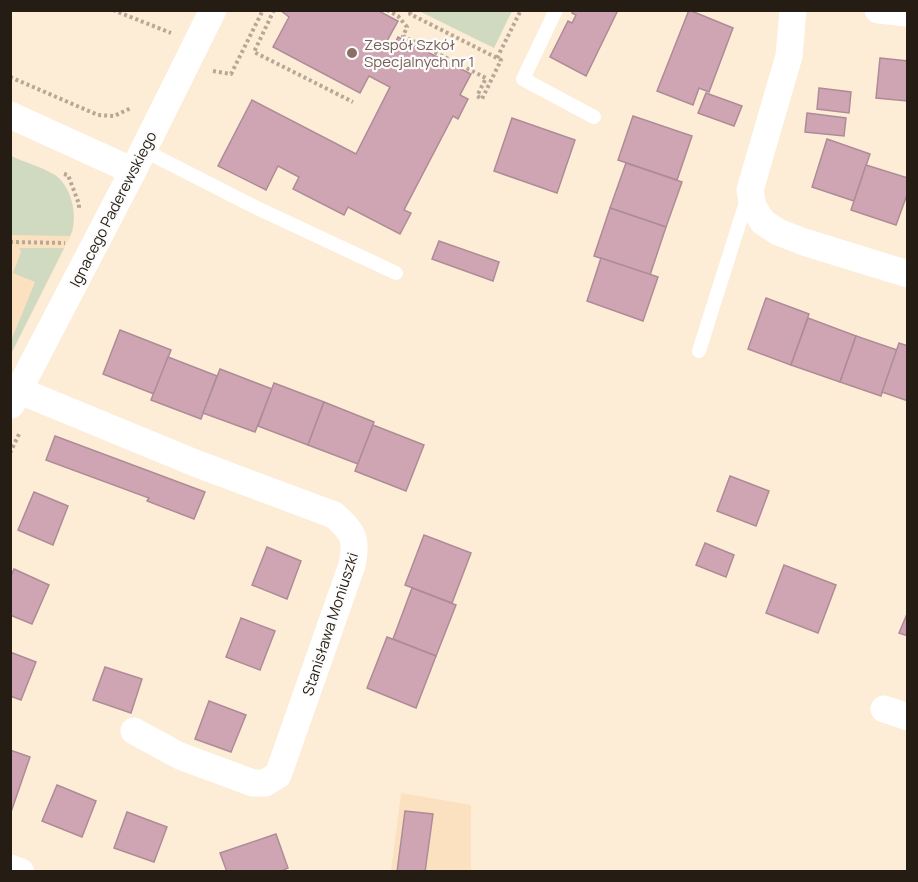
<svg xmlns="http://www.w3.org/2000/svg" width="918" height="882" font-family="Manrope,sans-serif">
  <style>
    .built { fill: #fbe1bf }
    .grass { fill: #d0dac1 }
    .building { fill: #cfa5b3; stroke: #ad8c98; stroke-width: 1.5 }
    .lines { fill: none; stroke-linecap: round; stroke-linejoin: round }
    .path { stroke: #b6a895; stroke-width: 4; stroke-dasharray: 3 3; stroke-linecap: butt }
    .service { stroke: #fff; stroke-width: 14 }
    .minor { stroke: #fff; stroke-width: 27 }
    .education-dot { fill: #8d6e63; stroke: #fcfcfc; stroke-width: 2 }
    .labels { text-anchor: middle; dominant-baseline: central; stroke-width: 4.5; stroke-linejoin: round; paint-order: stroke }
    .education-label { font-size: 15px; fill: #785e54; stroke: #fcfcfc; text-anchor: start }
    .street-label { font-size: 15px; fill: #251d13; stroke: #fcfcfc }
  </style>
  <rect width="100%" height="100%" fill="#fdecd6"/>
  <g class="built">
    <polygon points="11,156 55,175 64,186 70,198 74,214 73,231 11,354"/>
    <polygon points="401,793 471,805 471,869 476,871 391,872"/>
  </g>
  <g class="grass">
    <polygon points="422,10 512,10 512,11 494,48 421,12"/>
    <path d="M11,156C24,162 42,167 55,175C72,187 79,218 70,236L12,235L10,231Z"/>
    <polygon points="19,248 64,248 11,354 11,341 35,282 13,273 21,252"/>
  </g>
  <g class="building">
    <polygon points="280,10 377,10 398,21 387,41 394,45 398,37 471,74 460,95 468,99 458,119 453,116 404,210 411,213 400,234 348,207 344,215 293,189 299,177 278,166 266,190 218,166 252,100 356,154 390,87 369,76 360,93 273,47 289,17"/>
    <polygon points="573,10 618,10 586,76 550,57 568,21 572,23 576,15 572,13"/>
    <polygon points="689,10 733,28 709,92 699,88 693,105 657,91"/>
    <polygon points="880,58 908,61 907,101 876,98"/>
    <polygon points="819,88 851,92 849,113 817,109"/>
    <polygon points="706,93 742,106 734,126 698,113"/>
    <polygon points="807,113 846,118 844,136 805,132"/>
    <polygon points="633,116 692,136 677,180 618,160"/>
    <polygon points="512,118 575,140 557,193 494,171"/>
    <polygon points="827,139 870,154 854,201 812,187"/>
    <polygon points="626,163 682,182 666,227 610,208"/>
    <polygon points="866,165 908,178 908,192 896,225 851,210"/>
    <polygon points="610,208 666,227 650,275 594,256"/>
    <polygon points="439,241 499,262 493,281 432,259"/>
    <polygon points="601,258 658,277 643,321 587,301"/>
    <polygon points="766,298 809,314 791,365 748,349"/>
    <polygon points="808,318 856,336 840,382 791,365"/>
    <polygon points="120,330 171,350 154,394 103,374"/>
    <polygon points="856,336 897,350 881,396 840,382"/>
    <polygon points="899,343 908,346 908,401 882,392"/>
    <polygon points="168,357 217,376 201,419 151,400"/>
    <polygon points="220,369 272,389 255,432 203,413"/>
    <polygon points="274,383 324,402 308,445 258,426"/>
    <polygon points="324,402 374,422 358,464 308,445"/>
    <polygon points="373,425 424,445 406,491 355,471"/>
    <polygon points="55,436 205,492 194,519 147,501 149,498 46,460"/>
    <polygon points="730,476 769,491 756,526 717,511"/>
    <polygon points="34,492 68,506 53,545 18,530"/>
    <polygon points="424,535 471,553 452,603 405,585"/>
    <polygon points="705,543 734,555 726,577 696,565"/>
    <polygon points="267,547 301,561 287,599 252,585"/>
    <polygon points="784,565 836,585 818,633 766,613"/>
    <polygon points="14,569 49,585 32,624 10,615 10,578"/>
    <polygon points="412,588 456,605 436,656 393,639"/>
    <polygon points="907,614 908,614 908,636 899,633"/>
    <polygon points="241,618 275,631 260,670 226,657"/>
    <polygon points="387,637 436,656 416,708 367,688"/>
    <polygon points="10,652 36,662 21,700 10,696"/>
    <polygon points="105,667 142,679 131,713 93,700"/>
    <polygon points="209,701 246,715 231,752 195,739"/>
    <polygon points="10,750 30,757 11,812 10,812"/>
    <polygon points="57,785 96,801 82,837 42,821"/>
    <polygon points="405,811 433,814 425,872 397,872"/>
    <polygon points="127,812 167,827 154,862 114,848"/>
    <polygon points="276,834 288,868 279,872 227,872 220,853"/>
  </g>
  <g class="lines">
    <g class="path">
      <polyline points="113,10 171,33"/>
      <polyline points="274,10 254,52 353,102"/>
      <polyline points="387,10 398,16 407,27 403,36 486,78 477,96 482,99 501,60 410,14 411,10"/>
      <polyline points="497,58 521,10"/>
      <polyline points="213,71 231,74 263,10"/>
      <polyline points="10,77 98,115 114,116 131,108"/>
      <polyline points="64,174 68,175 79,204 79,210"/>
      <polyline points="10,242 65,243"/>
      <polyline points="10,453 20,432"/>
    </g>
    <g class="service">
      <polyline points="556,10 523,79 594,117"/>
      <polyline points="143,150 257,208 396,273"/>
      <polyline points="699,351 747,199"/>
    </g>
    <g class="minor">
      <polyline points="793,10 789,56 750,190 753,207 763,222 778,232 804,242 908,274"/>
      <polyline points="878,10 908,13"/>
      <polyline points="10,115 133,171"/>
      <path d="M18,390L195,463L334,515C354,533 357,538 352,565L278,775L265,783H253L180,756L134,731"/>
      <polyline points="11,405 133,171 213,10"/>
      <polyline points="884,709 908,717"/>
      <polyline points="10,868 21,872"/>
    </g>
  </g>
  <circle class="education-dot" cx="352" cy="53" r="6"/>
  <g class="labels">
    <g class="education-label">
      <text x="364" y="44">Zespół Szkół<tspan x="364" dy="17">Specjalnych nr 1</tspan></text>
    </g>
    <g class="street-label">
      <text transform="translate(113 209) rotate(-63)">Ignacego Paderewskiego</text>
      <text transform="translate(330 624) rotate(-72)">Stanisława Moniuszki</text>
    </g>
  </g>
  <rect width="918" height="882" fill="none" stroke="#251d13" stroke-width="24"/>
</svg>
